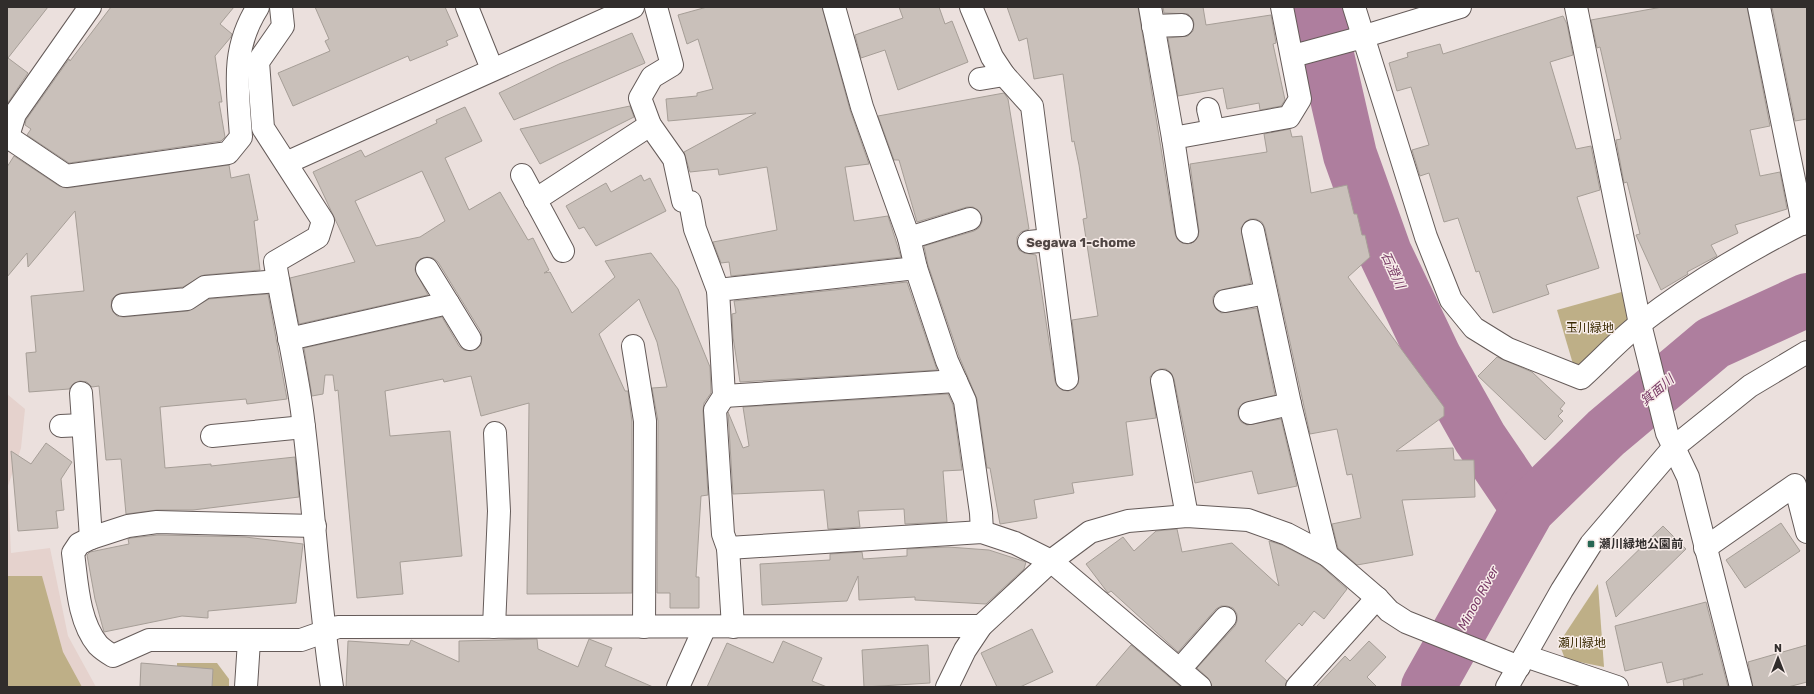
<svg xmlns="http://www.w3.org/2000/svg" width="1814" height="694" font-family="Rubik,'Noto Sans JP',sans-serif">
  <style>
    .built { fill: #e5d2cd }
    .green { fill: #beaf87 }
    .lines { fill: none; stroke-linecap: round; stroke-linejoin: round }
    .river { stroke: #ae7e9e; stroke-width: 54 }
    .building { fill: #c9c0ba; stroke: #a69e97; fill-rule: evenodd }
    .minor-casing { stroke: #655b59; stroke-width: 24 }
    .minor { stroke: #fff; stroke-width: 22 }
    .poi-dot { fill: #276754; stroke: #f8edea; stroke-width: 1.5 }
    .labels { text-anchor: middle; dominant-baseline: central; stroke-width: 3; stroke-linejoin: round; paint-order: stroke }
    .park-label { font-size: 12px; fill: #382900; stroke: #f8edea }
    .poi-label { font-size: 12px; font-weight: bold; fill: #312d2c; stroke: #f8edea; text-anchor: start }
    .neighbourhood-label { font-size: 13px; font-weight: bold; fill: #4f4543; stroke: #f8edea }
    .water-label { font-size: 13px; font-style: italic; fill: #783a66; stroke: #f8edea }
  </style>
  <rect width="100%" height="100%" fill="#ebe0dd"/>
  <polygon class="built" points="7,394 25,409 21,448 8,486 11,553 50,548 68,636 96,687 7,687"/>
  <g class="green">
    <polygon points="1625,291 1629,328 1577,367 1573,364 1557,310"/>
    <polygon points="7,576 42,576 63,652 82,687 7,687"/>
    <polygon points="1598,584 1604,667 1565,659 1559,643"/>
    <polygon points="177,663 217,663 229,679 229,687 177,687"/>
  </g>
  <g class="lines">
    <g class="river">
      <polyline points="1316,7 1350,155 1385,253 1435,358 1480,438 1528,509"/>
      <polyline points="1428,687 1528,509 1606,433 1713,343 1807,300"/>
    </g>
  </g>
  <g class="building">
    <polygon points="7,7 48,7 8,58 28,73 7,104"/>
    <polygon points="111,7 234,7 220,24 232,34 231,37 215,56 222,102 219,102 225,137 221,141 69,163 27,135 31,129 25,125 26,120 69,59 70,61"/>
    <polygon points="315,7 445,7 458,36 446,41 448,45 410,61 408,56 293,106 278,73 330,51 325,41 329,39"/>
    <polygon points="707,7 822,7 850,110 869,164 845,167 854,221 888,216 901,257 731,276 729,262 721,263 713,242 777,230 767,167 719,175 718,169 690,172 684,152 756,113 668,121 666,99 697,96 697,93 713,89 698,39 687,44 678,15"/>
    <polygon points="899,7 939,7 945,24 952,21 968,62 898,90 885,50 861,58 855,35 903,18"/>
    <polygon points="1007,7 1138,7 1175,234 1177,239 1182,243 1188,244 1194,242 1198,237 1199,231 1190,164 1267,152 1264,134 1290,129 1292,137 1302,136 1311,193 1347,185 1354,214 1357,214 1362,235 1365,235 1370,257 1348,277 1444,407 1444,416 1396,451 1453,448 1454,460 1474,460 1475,497 1402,500 1413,555 1357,565 1338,548 1332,524 1361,518 1352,474 1347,475 1337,429 1310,434 1265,228 1262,222 1256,219 1250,219 1245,222 1241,228 1251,283 1217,291 1213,297 1213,303 1216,309 1221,313 1257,308 1275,395 1242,404 1238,409 1238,416 1241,422 1247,425 1281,419 1297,486 1258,494 1252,471 1195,483 1174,379 1171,373 1166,369 1160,369 1154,372 1150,377 1156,418 1126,422 1133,475 1072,483 1074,493 1034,500 1037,518 1000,524 990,468 987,468 977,399 959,356 928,265 924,246 974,231 979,228 982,222 982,216 978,210 973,207 967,207 917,222 899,160 894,160 878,116 1004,93 1008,99 1029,229 1021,232 1017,237 1017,244 1019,250 1024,253 1036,255 1055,381 1057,386 1062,390 1068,391 1074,389 1078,384 1079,377 1072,320 1098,316 1083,219 1087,218 1079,165 1074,141 1072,142 1063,74 1034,79 1027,38 1019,41"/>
    <polygon points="1163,7 1203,7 1206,25 1271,15 1276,43 1273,44 1285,100 1281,106 1260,110 1259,103 1227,109 1223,88 1178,96 1168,38 1188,36 1193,31 1194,24 1193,19 1188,14 1164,13"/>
    <polygon points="1662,7 1747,7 1770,126 1750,130 1760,176 1780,172 1787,209 1735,225 1738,233 1711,245 1717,256 1687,272 1688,274 1661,290 1636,235 1640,234 1627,182 1624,183 1616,140 1621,139 1600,47 1597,48 1591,20"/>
    <polygon points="1772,7 1807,7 1807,119 1795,121"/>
    <polygon points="1563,16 1567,24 1573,55 1550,62 1576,149 1591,146 1600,190 1577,197 1599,268 1546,285 1549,294 1493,313 1479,271 1476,272 1458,218 1444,222 1429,173 1420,176 1412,150 1429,145 1411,87 1397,91 1389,63 1408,57 1407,53 1440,44 1443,54"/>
    <polygon points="632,33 645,63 514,120 499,93 559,64"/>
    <polygon points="630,106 634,117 540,164 520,129"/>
    <path d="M465,107L482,141L445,158L469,210L500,192L528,240L533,238L549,270L544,273L550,272L572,313L615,277L605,261L651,253L678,289L710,367L711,393L704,403L703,411L708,495L701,496L696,577H699V608H670V593H657L658,421L652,388L667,387L657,342L639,299L599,334L625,391H628L632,422V593L527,594L529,403L481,416L471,376L444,382L443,379L385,391L390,436L450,431L462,556L400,562L403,594L357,598L338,390L335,391L333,375H325L323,394L312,396L304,348L442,317L459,346L464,350L471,351L477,349L481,345L482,338L481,332L438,262L433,258L427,257L420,259L416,263L415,270L428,295L299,324L290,278L355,262L313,172L361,150L365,157L437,123L436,120ZM422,171L445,221L420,237L376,246L355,201Z"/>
    <polygon points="14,156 59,186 67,188 229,165 231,178 249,174 258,220 254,221 260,270 204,275 183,287 121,293 116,295 112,299 111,307 113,312 117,316 124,317 188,311 209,299 268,294 287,399 247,404 246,399 160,407 165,468 211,464 211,466 295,457 299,497 193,510 157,510 126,514 121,459 106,460 99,386 92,387 87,382 80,381 74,383 69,389 29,392 26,353 36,352 31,296 84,291 75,211 28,267 27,253 7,277 7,167"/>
    <polygon points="641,175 644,181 650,178 666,211 596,246 584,227 579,229 566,206 606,183 611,192"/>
    <polygon points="907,282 937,370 740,382 733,337 732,314 736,313 734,301"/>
    <polygon points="1497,357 1532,372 1565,403 1560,409 1563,411 1558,416 1563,421 1545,440 1478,376"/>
    <polygon points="948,394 953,405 962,470 943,471 947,522 905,524 904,509 858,511 860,527 828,529 824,490 733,494 728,412 743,448 749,446 743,407"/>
    <polygon points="46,443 72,462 61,479 64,510 56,511 58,528 18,531 11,451 31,464"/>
    <polygon points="1781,523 1800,551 1745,588 1726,560"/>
    <polygon points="1663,526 1686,549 1616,617 1606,582"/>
    <polygon points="1177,529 1182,552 1232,543 1279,586 1269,541 1282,545 1320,565 1347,589 1324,619 1314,611 1302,626 1299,623 1265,661 1287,681 1285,687 1212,687 1208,678 1197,668 1235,626 1237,621 1237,614 1233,608 1227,606 1221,606 1216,609 1178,652 1111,591 1108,593 1086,564 1123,537 1134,551 1156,531"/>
    <polygon points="158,535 245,537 303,544 296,603 208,611 208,618 182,616 104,632 95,599 87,555 90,552 129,544 128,539 131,538"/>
    <polygon points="948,547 989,550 1026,562 1024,569 986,604 915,600 915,597 859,600 858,576 847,601 762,605 760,564 830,560 830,554 862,552 863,559 907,556 907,549"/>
    <polygon points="1706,602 1728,687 1684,687 1683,680 1703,674 1667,683 1662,662 1625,671 1615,626"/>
    <polygon points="1032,629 1053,672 1020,687 997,687 981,653"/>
    <polygon points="537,639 538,649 578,667 589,639 612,648 605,666 653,687 346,687 348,641 409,645 411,640 459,662 459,641"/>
    <polygon points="783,641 822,658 812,681 827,687 707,687 727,643 773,663"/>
    <polygon points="1369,641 1386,657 1367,677 1377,687 1316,687 1345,656 1350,661"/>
    <polygon points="928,645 930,683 864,687 862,650"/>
    <polygon points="1131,645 1181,687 1095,687"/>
    <polygon points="1807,645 1807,682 1788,687 1753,687 1748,662"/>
    <polygon points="141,663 213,669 212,687 140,687"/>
  </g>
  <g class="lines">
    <g class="minor-casing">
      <g id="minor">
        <path d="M281,7L283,26L258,62L263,128L323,221L318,237L275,262C283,311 295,361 302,411C314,503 318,595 332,687"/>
        <polyline points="467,7 492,69"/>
        <polyline points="656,7 672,65 652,77 640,98 650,125 674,159 683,201 690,202 695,229 718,290"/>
        <polyline points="834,7 862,107 909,238 916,268 947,361 965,401 981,513 982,532"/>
        <polyline points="971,7 992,57 1004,75 1032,106 1067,379"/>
        <polyline points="1150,7 1173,138"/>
        <path d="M1354,7L1426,237L1451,300L1474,328L1508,349L1581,378C1601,360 1620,339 1641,323C1693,283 1749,250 1807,221"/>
        <polyline points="1576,7 1640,324 1667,433 1688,477 1741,687"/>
        <polyline points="1759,7 1803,224"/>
        <polyline points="1153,26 1182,25"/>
        <polyline points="1293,56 1352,40 1460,7"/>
        <polyline points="980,79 1004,75"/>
        <polyline points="1208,109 1213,130"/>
        <path d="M8,137L66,176L228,153L241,137C238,89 230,51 258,7"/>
        <polyline points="7,139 15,114 90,7"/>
        <polyline points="286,163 633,7"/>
        <polyline points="522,175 563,251"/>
        <polyline points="535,200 650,125"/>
        <polyline points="1253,231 1290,404 1327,555"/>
        <polyline points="1187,232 1173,138 1289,117 1300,99 1282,7"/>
        <polyline points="909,238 970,219"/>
        <polyline points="1029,242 1049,240"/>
        <polyline points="427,269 448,303"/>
        <polyline points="1225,301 1266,293"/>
        <polyline points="123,305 187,299 205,287 278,281"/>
        <polyline points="289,339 448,303 470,339"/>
        <polyline points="633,346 645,421 644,627"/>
        <polyline points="1162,381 1187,516"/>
        <polyline points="81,393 91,538"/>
        <polyline points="724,396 956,381"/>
        <polyline points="1250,413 1290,404"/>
        <polyline points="61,426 83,425"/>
        <polyline points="212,436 304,427"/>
        <path d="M315,526L157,522L128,526L91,538L79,544L73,553C77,582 78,621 98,645C102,649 108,653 113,656L149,640H301L338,627L981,626"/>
        <polyline points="728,548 982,532 1015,543 1051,561 1200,687"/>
        <polyline points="1705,548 1795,485 1807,532"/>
        <polyline points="494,627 499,511 495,433"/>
        <polyline points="733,627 728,548 723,534 715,410 724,396 718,290 916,268"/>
        <polyline points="1525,656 1617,687"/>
        <polyline points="1180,669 1225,618"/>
        <polyline points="246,687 249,641"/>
        <polyline points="678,687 705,627"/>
        <polyline points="947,687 965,650 981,626 1051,561 1090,532 1128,521 1187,516 1248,520 1287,534 1327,555 1377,598 1389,611 1406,622 1519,667"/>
        <polyline points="1297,687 1377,598"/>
        <polyline points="1507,687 1562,590 1591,544 1674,447 1750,386 1807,352"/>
      </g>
    </g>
    <use href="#minor" class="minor"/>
  </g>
  <rect class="poi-dot" x="1587" y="540" width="8" height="8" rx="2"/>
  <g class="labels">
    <g class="park-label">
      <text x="1590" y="328">玉川緑地</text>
      <text x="1582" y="643">瀬川緑地</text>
    </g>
    <g class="poi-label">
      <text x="1599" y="544">瀬川緑地公園前</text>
    </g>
    <g class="neighbourhood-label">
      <text x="1081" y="242">Segawa 1-chome</text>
    </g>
    <g class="water-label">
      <text transform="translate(1393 270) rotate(65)">石澄川</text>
      <text transform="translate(1657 390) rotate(-40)">箕面川</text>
      <text transform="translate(1478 598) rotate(-61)">Minoo River</text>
    </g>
  </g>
  <rect width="1814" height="694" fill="none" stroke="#312d2c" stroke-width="16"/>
  <g transform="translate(1778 658)" stroke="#f8edea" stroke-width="3" paint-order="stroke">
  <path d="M0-3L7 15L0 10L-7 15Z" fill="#312d2c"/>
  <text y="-6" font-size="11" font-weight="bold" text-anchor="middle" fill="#312d2c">N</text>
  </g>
</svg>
